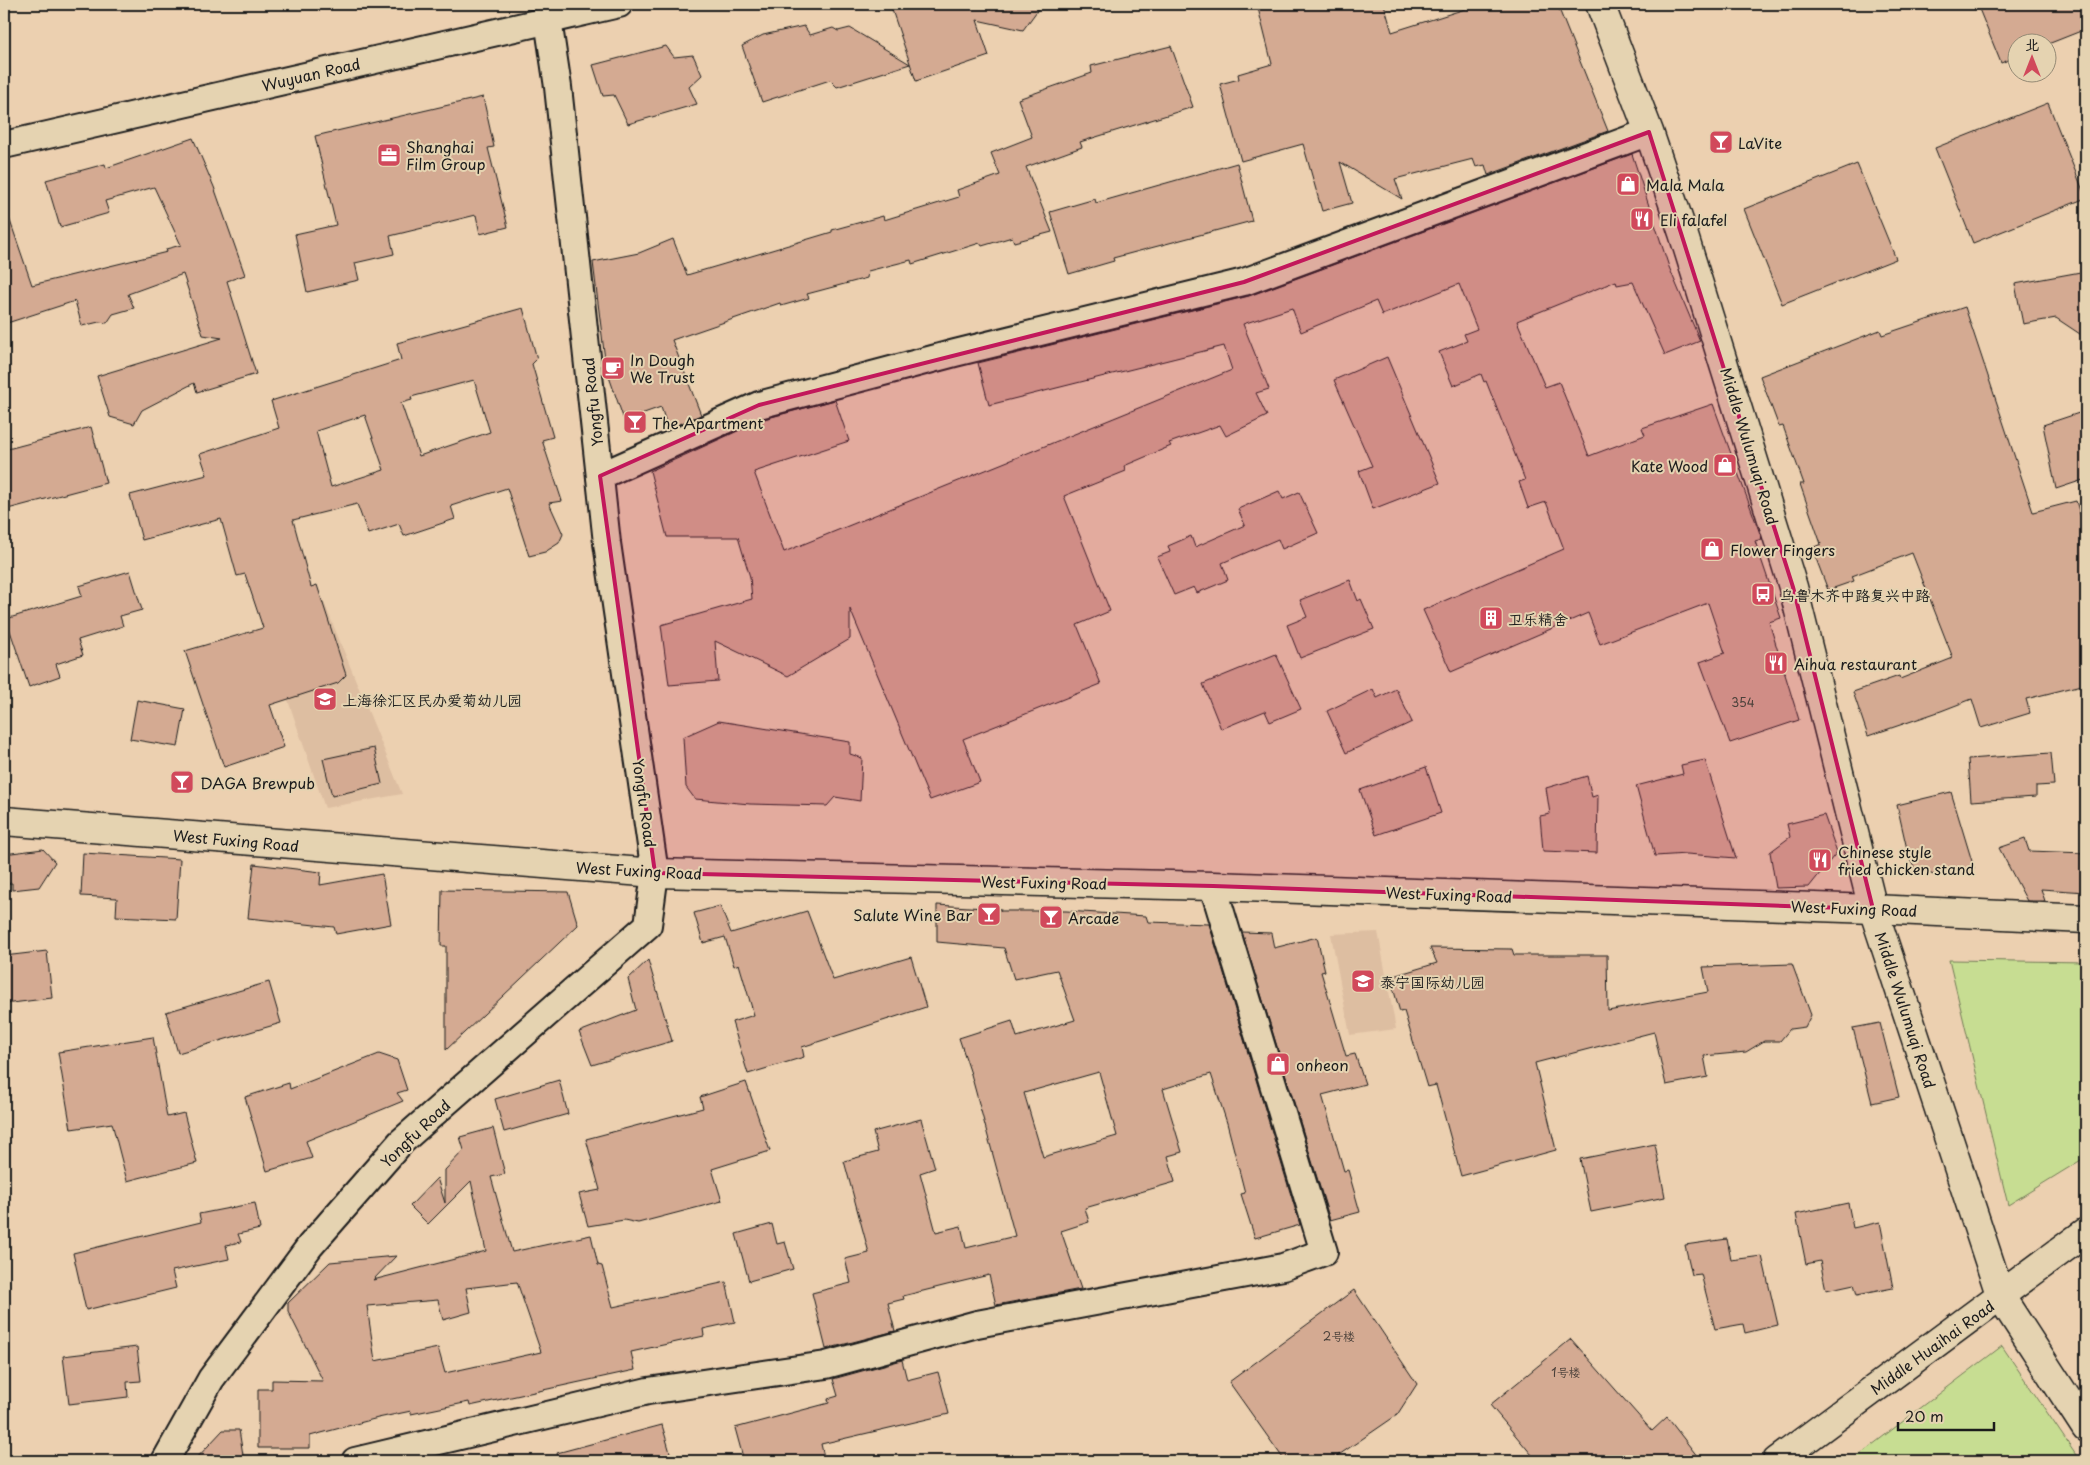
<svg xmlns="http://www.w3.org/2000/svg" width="2090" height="1465" font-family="'Playpen Sans','LXGW WenKai TC',sans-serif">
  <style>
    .built { fill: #ddbea1 }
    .green { fill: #c7dd92; stroke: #727c57 }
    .building { fill: #d4aa92; stroke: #1c1c1c; fill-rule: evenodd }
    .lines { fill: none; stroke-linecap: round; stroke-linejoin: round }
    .minor-casing { stroke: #1c1c1c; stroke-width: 30 }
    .tertiary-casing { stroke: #1c1c1c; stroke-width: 31 }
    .secondary-casing { stroke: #1c1c1c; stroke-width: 31 }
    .minor { stroke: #e5d3b1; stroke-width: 26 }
    .tertiary { stroke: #e5d3b1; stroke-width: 28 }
    .secondary { stroke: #e5d3b1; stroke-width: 28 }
    .marked { fill: #c2185b; fill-opacity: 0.2; stroke: #c2185b; stroke-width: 4; stroke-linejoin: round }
    .labels { text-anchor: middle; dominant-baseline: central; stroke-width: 4; stroke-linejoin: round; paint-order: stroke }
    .number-label { font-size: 12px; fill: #4a403a }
    .street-label { font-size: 15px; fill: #1c1c1c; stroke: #e5d3b1 }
    .poi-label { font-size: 15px; fill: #1c1c1c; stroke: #e5d3b1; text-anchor: start }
  </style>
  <rect width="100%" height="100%" fill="#ecd0b0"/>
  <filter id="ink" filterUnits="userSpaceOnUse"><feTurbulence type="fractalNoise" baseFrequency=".02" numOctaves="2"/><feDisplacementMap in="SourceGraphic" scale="10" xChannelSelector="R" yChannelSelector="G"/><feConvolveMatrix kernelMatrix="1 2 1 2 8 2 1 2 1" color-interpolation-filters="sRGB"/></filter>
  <g filter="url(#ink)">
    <g class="built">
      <polygon points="317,585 402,794 325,808 255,604"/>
      <polygon points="1378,932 1396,1029 1350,1035 1331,934"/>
    </g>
    <g class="green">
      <polygon points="1949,960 2086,962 2086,1157 2008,1205"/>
      <polygon points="2002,1346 2080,1461 1851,1461"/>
    </g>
    <g class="building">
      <polygon points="890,4 1042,4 1023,30 977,20 989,56 916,81"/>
      <polygon points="1257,4 1384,4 1392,32 1481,4 1557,4 1608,131 1488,175 1485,165 1476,167 1473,159 1395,179 1402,199 1340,162 1352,203 1322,211 1303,144 1241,161 1220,84 1239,79 1238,74 1272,64"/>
      <polygon points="1977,4 2086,4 2086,29 2048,44 2048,42 2018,42 2018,56 2001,63"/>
      <polygon points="804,26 810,35 833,28 838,31 850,28 910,64 837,87 830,80 762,102 742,46 763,35"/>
      <polygon points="666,46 674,57 693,55 702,75 689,87 697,104 628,124 614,95 603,96 593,65"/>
      <polygon points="1171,46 1193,107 1080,142 1082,147 1026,167 1052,232 1014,242 1012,237 982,246 980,243 912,264 911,260 868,271 867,278 807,294 809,298 781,306 780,303 672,340 701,415 668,429 661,407 624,420 606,368 593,262 639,253 673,239 687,275 765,252 832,232 832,230 883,216 884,220 959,197 957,190 1000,175 991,153 1032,137 1018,99 1092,73 1091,66"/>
      <polygon points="483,97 494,147 488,148 508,227 480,234 476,215 390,236 394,254 355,263 359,280 307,292 295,234 336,225 315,136"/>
      <polygon points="2048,103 2086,198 1973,243 1935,148"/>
      <polygon points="193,138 214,187 245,275 227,281 256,374 197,392 194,383 142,410 134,424 110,417 97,376 222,338 203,335 183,274 128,294 134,308 113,314 107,323 99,322 82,326 75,301 4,324 4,216 8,215 32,285 167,252 166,249 181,245 154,187 105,201 109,213 60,227 46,180 105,164 106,168"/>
      <polygon points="1632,154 1669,267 1700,341 1665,355 1633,282 1617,285 1616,281 1517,321 1545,387 1559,382 1589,456 1645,435 1642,428 1713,404 1762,539 1755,541 1781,618 1769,622 1799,720 1730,743 1700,662 1725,653 1708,603 1600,644 1588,613 1451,672 1423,610 1564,549 1546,502 1528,508 1519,482 1525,480 1486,381 1484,382 1481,374 1453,386 1439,352 1467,341 1464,334 1477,329 1459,284 1382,315 1376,301 1301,332 1292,308 1243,324 1269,389 1256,393 1267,416 1226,436 1220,425 1169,443 1171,446 1124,466 1126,471 1064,496 1110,611 1077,625 1101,684 963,739 980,782 930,800 850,609 850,639 788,676 715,641 718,681 669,685 661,625 752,599 750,577 738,537 667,537 650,471 764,419 835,400 849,441 754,472 784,552 1232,370 1224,346 989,405 978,363 1249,296"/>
      <polygon points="1237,163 1252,221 1113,258 1114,261 1069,274 1050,212 1095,199 1096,203"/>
      <polygon points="1857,164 1896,259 1782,304 1744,209"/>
      <polygon points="2086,271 2086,338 2056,318 2023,324 2015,284"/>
      <polygon points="1965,307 2033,512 2076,501 2086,534 2086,684 2026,699 2030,713 1981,728 1972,699 1941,711 1868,736 1853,692 1899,676 1900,679 1953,658 1912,553 1852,576 1854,581 1828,590 1812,548 1821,544 1800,484 1804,484 1783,426 1779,427 1760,376 1880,330 1882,335"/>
      <path d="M523,308L537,359L532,364L553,437L542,440L562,501L549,503L563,534L559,543L545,552L529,556L507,488L451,506L455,519L404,536L399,524L368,534L357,504L293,520L311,587L317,585L346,675L338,683L270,705L284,747L224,767L185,651L263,628L245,574L237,576L221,519L142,540L130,495L207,475L200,454L279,428L271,401L401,360L397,343ZM474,380L490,432L419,456L401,403L412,400L411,397ZM365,415L384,470L331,487L316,431Z"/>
      <polygon points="1387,357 1440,483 1373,509 1359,471 1372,466 1334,380"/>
      <polygon points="2079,413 2086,429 2086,479 2056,489 2043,425"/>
      <polygon points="91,427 106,483 4,510 4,450"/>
      <polygon points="1279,491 1283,499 1299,492 1318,533 1282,549 1278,539 1222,563 1228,580 1197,593 1194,587 1174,595 1157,557 1170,552 1168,546 1191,536 1195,547 1245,525 1238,509"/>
      <polygon points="130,571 142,610 120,616 123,626 78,640 83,655 56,664 60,676 29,687 6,619 82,596 79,586"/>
      <polygon points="1350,580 1358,601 1361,599 1374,629 1300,658 1287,625 1307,617 1300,600"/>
      <polygon points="1276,654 1301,709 1270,722 1265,711 1221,729 1203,684"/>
      <polygon points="1373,689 1377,698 1396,689 1412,722 1346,753 1327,711"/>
      <polygon points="137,700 185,709 178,747 130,739"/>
      <polygon points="719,721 850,742 850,754 862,758 860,801 835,797 827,806 750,804 695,799 686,787 683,737"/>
      <polygon points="374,748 382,784 332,796 323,759"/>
      <polygon points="2051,753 2054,785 2036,786 2036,797 1971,801 1968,759"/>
      <polygon points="1705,760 1736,858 1687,854 1655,856 1636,786 1683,774 1681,765"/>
      <polygon points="1426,767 1441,813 1376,835 1360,790"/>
      <polygon points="1587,776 1592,797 1598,795 1597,853 1543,851 1540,816 1550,814 1546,788"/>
      <polygon points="1951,792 1974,868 1936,876 1914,867 1909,858 1897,805"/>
      <polygon points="1824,815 1837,852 1809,887 1776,888 1770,852 1790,837 1787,824"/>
      <polygon points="2025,839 2029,851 2086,853 2086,892 2041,889 2045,901 2027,901 1999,848"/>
      <polygon points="43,849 55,862 39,887 12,890 12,883 4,884 4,854"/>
      <polygon points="83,853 180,859 176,919 116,916 117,898 81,896"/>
      <polygon points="254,864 321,872 320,885 382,874 391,924 336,934 334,927 248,918"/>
      <polygon points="442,890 568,892 578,925 446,1050 446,946 441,946"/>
      <path d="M937,905L1001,909L1000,911H1066L1146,916L1148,922L1209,924L1300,1225L1255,1238L1241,1194L1245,1193L1227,1123L1211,1074L1163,1089L1182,1152L1168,1156L1175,1182L1085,1208L1089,1222L1061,1231L1081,1289L996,1305L989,1275L947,1285L903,1296L904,1299L888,1303L895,1331L826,1349L812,1293L851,1283L845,1259L869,1253L844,1161L878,1152L873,1132L921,1119L935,1168L920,1173L936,1232L961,1226L966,1248L1015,1236L971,1074L959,1038L1012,1021L1017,1037L1075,1020L1057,970L1014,979L1004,948L937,942ZM1099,1072L1117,1136L1043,1157L1024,1093Z"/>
      <polygon points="720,906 731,933 807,911 833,980 911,957 926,1007 802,1047 804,1057 748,1074 732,1022 754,1015 739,964 734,966 725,937 703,943 694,913"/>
      <polygon points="1242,932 1271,933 1274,948 1317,937 1325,971 1321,972 1346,1056 1355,1054 1365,1084 1322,1095 1344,1171 1348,1170 1360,1212 1330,1220"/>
      <polygon points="1430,948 1512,949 1514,955 1607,955 1608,1011 1708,992 1703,967 1792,964 1811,1015 1805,1027 1790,1029 1780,1041 1764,1041 1746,1052 1704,1056 1708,1077 1666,1085 1654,1032 1535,1063 1556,1150 1461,1176 1436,1085 1427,1087 1404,1011 1400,1012 1390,977 1437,963"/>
      <polygon points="47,951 52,998 4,1004 4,956"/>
      <polygon points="648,960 672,1041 592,1065 579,1032 636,1010 628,979"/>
      <polygon points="269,982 281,1023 178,1053 166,1012"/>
      <polygon points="1880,1023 1899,1097 1872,1103 1853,1028"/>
      <polygon points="153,1037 167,1117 184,1113 197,1163 127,1181 112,1123 71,1129 58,1052"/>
      <polygon points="379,1054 397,1060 407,1090 397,1093 403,1101 306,1141 312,1158 267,1171 245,1097 289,1083 290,1089"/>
      <polygon points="559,1080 568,1114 504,1132 495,1099"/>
      <polygon points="746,1082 770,1151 712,1169 722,1201 638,1223 624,1220 588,1226 579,1194 600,1190 586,1139 703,1108 700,1097"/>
      <path d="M493,1128L505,1174L491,1177L512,1252L591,1235L598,1265L602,1266L613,1307L726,1282L735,1322L703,1329L704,1336L631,1352L635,1370L470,1406L469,1402L411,1414V1411L378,1418L310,1436V1448H258V1389H272V1380L323,1381L288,1311V1303L330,1262L396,1256L373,1280L486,1251L471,1181L428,1224L410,1206L437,1178L445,1203V1170L464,1150L460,1137ZM517,1282L541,1352L445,1373L438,1348L375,1361L367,1306L438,1300L443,1320L471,1312L466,1288Z"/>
      <polygon points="1655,1144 1665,1197 1591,1212 1580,1159"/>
      <polygon points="255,1203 260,1229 238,1234 241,1242 226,1245 229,1259 172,1271 176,1288 86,1310 73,1253 201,1222 199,1214"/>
      <polygon points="1848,1203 1853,1228 1880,1222 1893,1288 1857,1295 1854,1284 1826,1290 1820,1261 1806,1264 1796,1214"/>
      <polygon points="772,1224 777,1244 785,1242 793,1269 749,1281 736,1234"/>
      <polygon points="1727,1239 1731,1260 1762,1256 1778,1325 1745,1333 1743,1324 1715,1329 1701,1274 1692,1275 1685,1245"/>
      <polygon points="1354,1290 1417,1384 1397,1415 1330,1461 1285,1461 1229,1382"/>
      <polygon points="1571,1339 1652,1431 1667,1417 1701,1461 1537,1461 1490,1405"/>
      <polygon points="137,1347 141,1381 127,1382 128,1397 69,1404 63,1356"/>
      <polygon points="902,1360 907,1380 938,1372 949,1414 821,1444 824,1457 808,1461 744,1461 735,1428 829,1403 828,1399 838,1396 833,1379"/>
      <polygon points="662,1425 671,1456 651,1461 559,1461 557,1453"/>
      <polygon points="223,1430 239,1430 244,1461 194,1461"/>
    </g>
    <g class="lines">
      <g class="minor-casing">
        <g id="minor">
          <polyline points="4,145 619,4"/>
          <polyline points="600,476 759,405 955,353 1244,282 1649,132"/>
          <polyline points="165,1461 211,1379 310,1246 401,1142 648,925 655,873 607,543 558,87 548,20"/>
          <polyline points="355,1461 648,1391 826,1365 977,1324 1283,1267 1324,1252 1213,886"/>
        </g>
      </g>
      <g class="tertiary-casing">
        <g id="tertiary">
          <polyline points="1600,4 1649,132 1683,233 1793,587 1873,909 2001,1297 2086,1428"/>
          <polyline points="4,821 655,873 1213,886 1873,909 2086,919"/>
        </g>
      </g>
      <g class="secondary-casing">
        <polyline id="secondary" points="1777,1461 2086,1232"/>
      </g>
      <use href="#minor" class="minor"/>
      <use href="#tertiary" class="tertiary"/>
      <use href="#secondary" class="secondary"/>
    </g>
  </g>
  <path class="marked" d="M1649,132L1793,587L1873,909L1213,886L655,873L600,476L759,405L1244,282Z"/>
  <defs>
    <g id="bar-square" transform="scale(1.25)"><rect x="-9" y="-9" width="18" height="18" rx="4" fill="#d1495b" stroke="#e5d3b1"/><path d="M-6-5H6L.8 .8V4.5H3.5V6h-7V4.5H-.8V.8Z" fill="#fff"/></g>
    <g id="office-square" transform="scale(1.25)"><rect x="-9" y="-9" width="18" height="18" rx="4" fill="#d1495b" stroke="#e5d3b1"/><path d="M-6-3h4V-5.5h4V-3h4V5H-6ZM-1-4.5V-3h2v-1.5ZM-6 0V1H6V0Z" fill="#fff"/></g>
    <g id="shop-square" transform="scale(1.25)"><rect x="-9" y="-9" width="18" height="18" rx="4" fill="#d1495b" stroke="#e5d3b1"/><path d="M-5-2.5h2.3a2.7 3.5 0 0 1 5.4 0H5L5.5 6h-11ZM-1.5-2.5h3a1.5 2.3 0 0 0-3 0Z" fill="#fff"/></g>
    <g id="restaurant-square" transform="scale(1.25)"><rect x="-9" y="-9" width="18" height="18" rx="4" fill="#d1495b" stroke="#e5d3b1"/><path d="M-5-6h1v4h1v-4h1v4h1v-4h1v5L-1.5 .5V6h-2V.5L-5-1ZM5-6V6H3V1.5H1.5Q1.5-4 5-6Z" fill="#fff"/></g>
    <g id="cafe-square" transform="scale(1.25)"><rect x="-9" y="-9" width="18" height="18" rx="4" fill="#d1495b" stroke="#e5d3b1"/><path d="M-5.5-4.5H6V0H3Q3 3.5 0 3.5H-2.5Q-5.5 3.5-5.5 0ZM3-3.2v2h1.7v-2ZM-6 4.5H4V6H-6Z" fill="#fff"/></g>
    <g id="bus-square" transform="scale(1.25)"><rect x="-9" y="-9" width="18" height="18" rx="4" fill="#d1495b" stroke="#e5d3b1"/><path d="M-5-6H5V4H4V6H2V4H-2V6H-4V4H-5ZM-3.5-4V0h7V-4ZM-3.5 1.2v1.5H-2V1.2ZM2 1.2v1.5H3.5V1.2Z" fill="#fff"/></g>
    <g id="building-square" transform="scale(1.25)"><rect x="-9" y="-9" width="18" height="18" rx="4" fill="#d1495b" stroke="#e5d3b1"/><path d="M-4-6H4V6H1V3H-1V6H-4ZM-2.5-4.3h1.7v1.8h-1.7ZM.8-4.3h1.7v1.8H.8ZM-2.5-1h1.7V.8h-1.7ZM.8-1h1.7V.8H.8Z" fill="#fff"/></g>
    <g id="school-square" transform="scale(1.25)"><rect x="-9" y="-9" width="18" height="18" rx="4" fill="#d1495b" stroke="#e5d3b1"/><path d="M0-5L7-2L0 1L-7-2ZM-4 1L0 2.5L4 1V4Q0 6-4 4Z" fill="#fff"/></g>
  </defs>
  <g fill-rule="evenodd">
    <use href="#bar-square" x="1721" y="142"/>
    <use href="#office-square" x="389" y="155"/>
    <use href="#shop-square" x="1628" y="184"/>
    <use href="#restaurant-square" x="1642" y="219"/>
    <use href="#cafe-square" x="613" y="368"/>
    <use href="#bar-square" x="635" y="422"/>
    <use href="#shop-square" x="1725" y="465"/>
    <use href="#shop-square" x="1712" y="549"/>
    <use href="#bus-square" x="1763" y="594"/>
    <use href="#building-square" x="1491" y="618"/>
    <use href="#restaurant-square" x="1776" y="663"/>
    <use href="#school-square" x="325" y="699"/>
    <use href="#bar-square" x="182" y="782"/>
    <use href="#restaurant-square" x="1820" y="860"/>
    <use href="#bar-square" x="989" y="914"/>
    <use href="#bar-square" x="1051" y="917"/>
    <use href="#school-square" x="1363" y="981"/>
    <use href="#shop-square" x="1278" y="1064"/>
  </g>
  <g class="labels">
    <g class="number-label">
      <text x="1743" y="702">354</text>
      <text x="1339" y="1336">2号楼</text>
      <text x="1566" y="1372">1号楼</text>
    </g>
    <g class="street-label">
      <text transform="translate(311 74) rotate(-13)">Wuyuan Road</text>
      <text transform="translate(592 402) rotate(-96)">Yongfu Road</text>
      <text transform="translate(1750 446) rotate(73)">Middle Wulumuqi Road</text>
      <text transform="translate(645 803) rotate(82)">Yongfu Road</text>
      <text transform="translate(236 840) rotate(5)">West Fuxing Road</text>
      <text transform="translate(639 870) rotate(3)">West Fuxing Road</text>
      <text transform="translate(1044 882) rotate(1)">West Fuxing Road</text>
      <text transform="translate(1449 894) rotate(2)">West Fuxing Road</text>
      <text transform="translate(1854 908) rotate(2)">West Fuxing Road</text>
      <text transform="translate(1906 1010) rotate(72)">Middle Wulumuqi Road</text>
      <text transform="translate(415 1133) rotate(-44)">Yongfu Road</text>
      <text transform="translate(1932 1347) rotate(-36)">Middle Huaihai Road</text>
    </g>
    <g class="poi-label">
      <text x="1738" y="142">LaVite</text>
      <text x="406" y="146">Shanghai<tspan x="406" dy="17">Film Group</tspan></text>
      <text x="1646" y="184">Mala Mala</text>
      <text x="1660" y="219">Eli falafel</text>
      <text x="630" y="359">In Dough<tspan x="630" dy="17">We Trust</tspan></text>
      <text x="652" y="422">The Apartment</text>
      <text x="1708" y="465" text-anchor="end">Kate Wood</text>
      <text x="1730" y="549">Flower Fingers</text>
      <text x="1780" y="594">乌鲁木齐中路复兴中路</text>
      <text x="1508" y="618">卫乐精舍</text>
      <text x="1794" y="663">Aihua restaurant</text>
      <text x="342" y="699">上海徐汇区民办爱菊幼儿园</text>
      <text x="200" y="782">DAGA Brewpub</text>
      <text x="1838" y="851">Chinese style<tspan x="1838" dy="17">fried chicken stand</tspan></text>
      <text x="972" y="914" text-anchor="end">Salute Wine Bar</text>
      <text x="1068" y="917">Arcade</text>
      <text x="1380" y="981">泰宁国际幼儿园</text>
      <text x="1296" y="1064">onheon</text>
    </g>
  </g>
  <rect width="2090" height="1465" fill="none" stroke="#e5d3b1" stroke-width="20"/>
  <rect x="10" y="10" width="2070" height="1445" fill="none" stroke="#1c1c1c" stroke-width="2" filter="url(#ink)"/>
  <g transform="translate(2032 58)"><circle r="24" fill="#e5d3b1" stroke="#958a75"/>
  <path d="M0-4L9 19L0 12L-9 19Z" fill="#d1495b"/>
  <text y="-8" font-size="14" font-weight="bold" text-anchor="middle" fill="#1c1c1c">北</text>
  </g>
  <path d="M1898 1422v8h96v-8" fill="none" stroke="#1c1c1c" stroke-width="2.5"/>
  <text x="1905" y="1422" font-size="15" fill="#1c1c1c" stroke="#e5d3b1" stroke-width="4" paint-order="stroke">20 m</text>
</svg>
